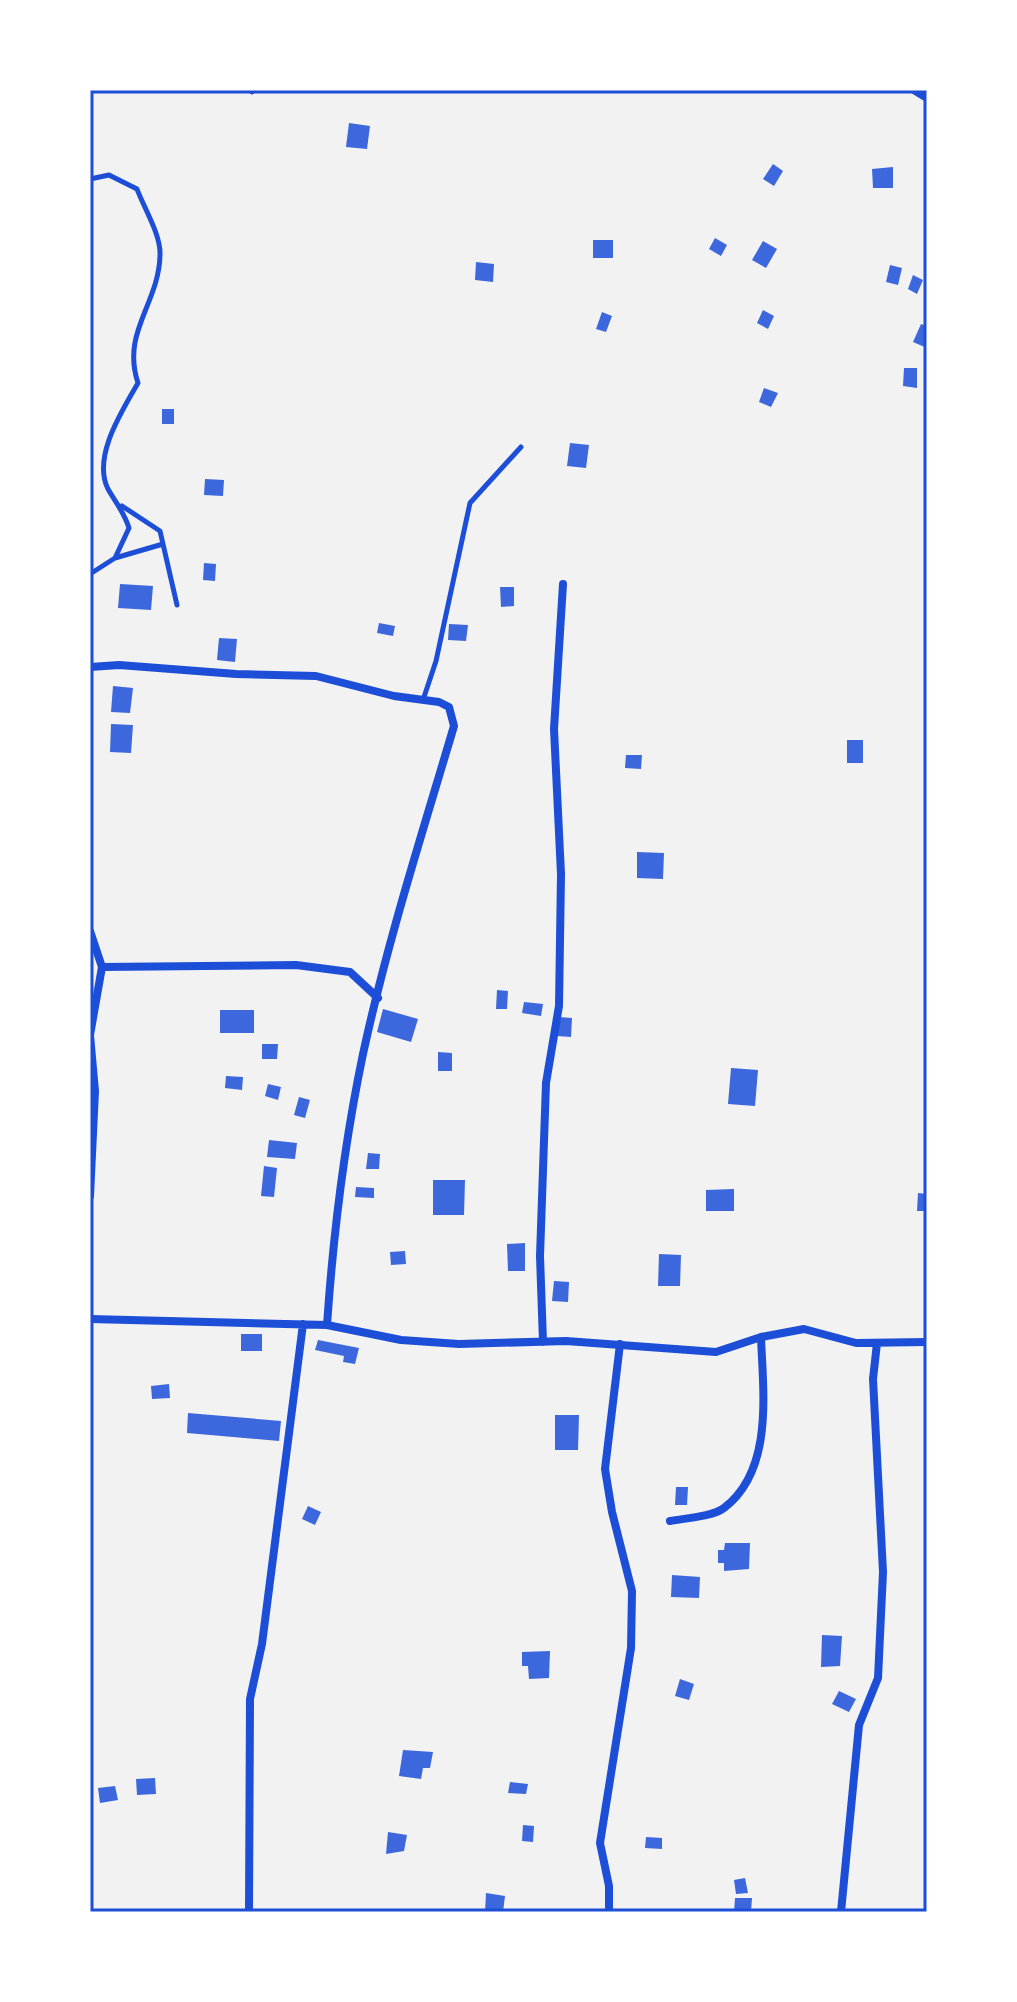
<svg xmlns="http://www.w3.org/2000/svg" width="1017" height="2002" font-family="Arial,sans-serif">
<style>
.building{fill:#3d67dc}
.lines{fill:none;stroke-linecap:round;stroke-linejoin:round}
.service{stroke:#1d4ed8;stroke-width:5}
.minor{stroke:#1d4ed8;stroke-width:8}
.neatline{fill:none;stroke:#1d4ed8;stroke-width:3}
</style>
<rect width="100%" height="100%" fill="#f2f2f2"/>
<path class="building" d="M349 123 370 126 367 149 346 147Z
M773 164 783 171 774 186 763 179Z
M893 167V188H873L872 169Z
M715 238 727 245 721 256 709 249Z
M593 240H613V258H593Z
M763 241 777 249 766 268 752 260Z
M476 262 494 264 493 282 475 280Z
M890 265 902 268 898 285 886 282Z
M913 275 923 280 917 294 908 289Z
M763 310 774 316 768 329 757 323Z
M602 312 612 316 606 332 596 329Z
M921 324 927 326V348L913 342Z
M904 368H917V388L903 386Z
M764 388 778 393 771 407 759 402Z
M162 409H174V424H162Z
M570 443 589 445 586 468 567 466Z
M205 479 224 480 223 496 204 495Z
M204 563 216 564 215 581 203 580Z
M120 584 153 586 151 610 118 608Z
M500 587H514V606L501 607Z
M379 623 395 626 393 636 377 633Z
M449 624 468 625 466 641 448 640Z
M219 638 237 639 235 662 217 660Z
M113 686 133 688 130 713 111 712Z
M111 724 133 725 131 753 110 752Z
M847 740H863V763H847Z
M626 755H642L641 769 625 768Z
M637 852 664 853 663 879 637 878Z
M497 990 508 991 507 1009H496Z
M524 1002 543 1004 541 1016 522 1013Z
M383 1009 418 1019 411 1042 377 1032Z
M220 1010H254V1033H220Z
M559 1017 572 1018 571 1037 557 1036Z
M262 1044H278L277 1059H262Z
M438 1052 452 1053V1071H438Z
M731 1068 758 1070 755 1106 728 1104Z
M226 1076 243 1077 242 1090 225 1088Z
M268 1084 281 1087 278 1100 265 1096Z
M299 1097 310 1100 305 1118 294 1115Z
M269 1140 297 1143 295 1159 267 1157Z
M368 1153 380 1154 379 1169H366Z
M264 1166 277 1168 274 1197 261 1196Z
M433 1180H465L464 1215H433Z
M356 1187 374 1188V1198L355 1197Z
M734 1189V1211H706V1190Z
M918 1193 927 1194V1211H917Z
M525 1243V1271H508L507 1244Z
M405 1251 406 1264 391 1265 390 1252Z
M659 1254 681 1255 680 1286H658Z
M554 1281 569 1282 568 1302 552 1301Z
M241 1334H262V1351H241Z
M318 1340 359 1348 355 1364 343 1362 344 1356 315 1350Z
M169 1384 170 1398 152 1399 151 1386Z
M188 1413 281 1421 279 1441 187 1433Z
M555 1415H579L578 1450H555Z
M676 1487H688L687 1505H675Z
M308 1506 321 1512 315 1525 302 1519Z
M725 1543H750L749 1569 724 1571V1563H718V1550H724Z
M672 1575 700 1577 699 1598 671 1597Z
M822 1635 842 1636 840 1666 821 1667Z
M550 1651 549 1678 529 1679 528 1666H522V1652Z
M680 1679 694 1684 689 1700 675 1696Z
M839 1691 856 1699 849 1712 832 1704Z
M403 1750 433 1752 430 1768H423L421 1779 399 1776Z
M155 1778 156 1794 137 1795 136 1779Z
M510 1782 528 1784 526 1794 508 1793Z
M115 1786 118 1800 100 1803 98 1788Z
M523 1825 534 1826 533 1842 522 1841Z
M388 1832 407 1835 404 1851 386 1854Z
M646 1837 662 1838V1849L645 1848Z
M745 1878 748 1893 736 1894 734 1880Z
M486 1893 505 1896 503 1912H485Z
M735 1898H752L751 1912H734Z"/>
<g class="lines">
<path class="service" d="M252 92 253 90
M90 179 109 175 137 189C144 208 161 235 160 255 159 304 121 332 138 383 122 411 92 457 108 489 116 503 124 512 129 528L115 558 90 574
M122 506 160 531 177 605
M115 558 163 544
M423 700 436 661 470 503 521 447"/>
<path class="minor" d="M914 90 927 98
M90 667 119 665 236 674 316 676 394 696 439 702 449 707 454 726C422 834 387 943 363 1054 345 1140 333 1238 327 1325
M90 931 102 967 90 1035 95 1091 90 1196
M102 967 296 965 350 972 378 998
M90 1319 327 1325 401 1340 459 1344 566 1341 716 1352 761 1337 804 1329 856 1343 927 1342
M543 1342 540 1256 546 1083 559 1006 561 874 554 729 563 584
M670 1521C685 1518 712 1517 724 1508 774 1470 763 1392 761 1337
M249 1912 250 1699 262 1644 303 1324
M609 1912V1886L600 1843 631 1648 632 1591 612 1512 605 1469 620 1344
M841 1912 859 1725 878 1678 883 1572 873 1379 877 1343"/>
</g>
<rect width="1017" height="2002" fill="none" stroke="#ffffff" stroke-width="184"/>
<rect x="92" y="92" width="833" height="1818" class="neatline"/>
</svg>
